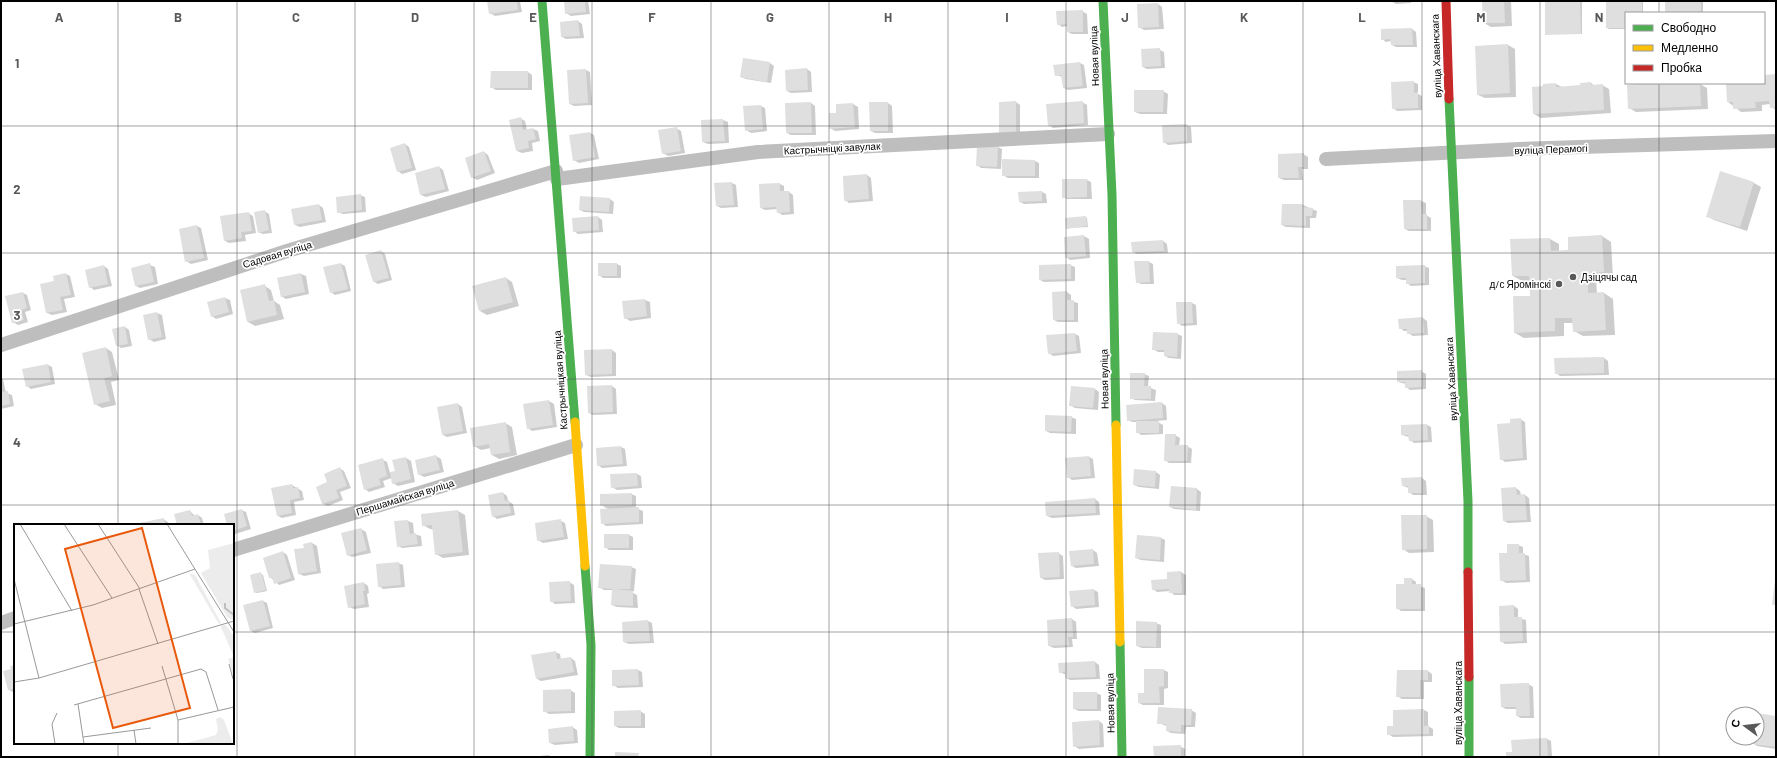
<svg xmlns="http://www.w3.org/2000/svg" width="1777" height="758" font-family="Barlow,sans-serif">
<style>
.shadow{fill:#0003}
.building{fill:#dfdfdf}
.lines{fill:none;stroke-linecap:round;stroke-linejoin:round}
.street{stroke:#bebebe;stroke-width:14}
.fast{stroke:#4caf50;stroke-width:9}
.slow{stroke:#ffc107;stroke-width:9}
.jam{stroke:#c62828;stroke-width:9}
.grid{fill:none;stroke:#595959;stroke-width:1;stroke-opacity:0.55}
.poi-dot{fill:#595959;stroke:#fff;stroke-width:1.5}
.labels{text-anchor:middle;stroke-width:3.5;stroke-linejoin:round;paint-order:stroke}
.street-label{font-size:10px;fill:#000;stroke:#fff}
.poi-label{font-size:10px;fill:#000;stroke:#fff;text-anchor:start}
.inset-river{fill:none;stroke:#bfbfbf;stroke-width:2}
.inset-road{fill:none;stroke:#999;stroke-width:1}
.view{fill:#e8590c;fill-opacity:0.15;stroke:#e8590c;stroke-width:2}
.inset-edge{fill:none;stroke:#000;stroke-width:2}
.grid-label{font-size:13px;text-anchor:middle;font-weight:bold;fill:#595959;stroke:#fff;stroke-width:3.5;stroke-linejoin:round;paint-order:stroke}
</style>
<rect width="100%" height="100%" fill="#fff"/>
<path class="shadow" d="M488 1H518L520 2 522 12 495 16 490 13Z
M565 1H588L590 14 571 16 566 13Z
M1391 1H1411V3L1396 4Z
M1483 1H1511L1512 26 1491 27 1484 23Z
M1546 1H1582V34H1546Z
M1607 1H1643V13H1626V29H1609L1607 28Z
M1666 1H1703V13H1666Z
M1158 4 1162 7 1164 29 1144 30 1139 27Z
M1082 11 1087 14 1088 34H1072L1068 32V26L1062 27 1058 24Z
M578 21 582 24 584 38 566 39 562 37Z
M1412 29 1416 32 1417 47H1396L1392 45 1391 41 1386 42 1382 39V30Z
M1508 45 1515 49 1516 97 1485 98 1478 95 1476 47Z
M1160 50 1164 52 1165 68 1147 69 1143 67Z
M744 59 770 63 774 66 771 83 746 79 741 77Z
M1080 63 1084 65 1087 88 1068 90 1064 88 1063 77 1056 75Z
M807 69 811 72 812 92 791 93 787 91Z
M586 70 590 72 592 105 574 106 570 104Z
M528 72 532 75V90H496L491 87Z
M1776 75V110L1771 107 1770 104 1762 105V111L1741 112 1728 102 1727 83H1764V76Z
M1413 82 1418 84V94L1422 96V110L1397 111 1393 108Z
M1591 83 1595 86 1602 85 1609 89 1611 113 1541 118 1534 114 1556 84 1562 87 1581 86Z
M1637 83H1649L1653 85 1673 84V83L1700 84 1707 88 1708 109 1636 112 1629 108Z
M1163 91 1168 94 1167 114H1140L1135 112Z
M1016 102 1020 105V135L1000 133Z
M1082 102 1087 105 1088 125 1053 128 1049 125Z
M811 103 815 106 816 135H791L787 133Z
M888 103 892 106 893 133H875L871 131Z
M853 104 858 107 859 129 835 131 830 128 837 114V105Z
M761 106 765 108 767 131 751 133 746 130Z
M520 118 525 121 527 130 533 129 538 131 540 141 532 143 533 151 522 153 517 151Z
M723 120 728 122 729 143 708 144 703 142 702 121Z
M1186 125 1191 127 1192 143 1168 145 1164 142Z
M676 128 681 131 685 153 668 156 663 153Z
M590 133 594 135 599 159 579 163 574 160Z
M405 144 409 147 416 170 402 174 398 171Z
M998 147 1002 149 1001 169 981 168 977 165Z
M484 152 488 155 495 173 477 180 472 177Z
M1303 154 1308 157V169H1302L1303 180H1284L1279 178Z
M1003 160 1035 161 1039 163V178H1008L1003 175Z
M439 167 443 170 449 191 426 197 421 195Z
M1721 173 1754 183 1761 187 1747 231 1714 220 1707 216Z
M867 175 871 178 873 201 849 203 845 200Z
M1087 180 1091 182 1092 199H1067L1063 197Z
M732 183 736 185 738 207 721 208 717 206 715 184Z
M780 184 784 186V192H789L793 195 794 214 782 215 778 212V209L765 210 761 208Z
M1042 192 1046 194 1047 203 1024 204 1020 202Z
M360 195 365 197 366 212 343 214 338 212Z
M581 197 610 199 614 202 613 214 584 212 580 210Z
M1404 201H1421L1426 203V215L1431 218V231H1409L1405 229Z
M319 205 323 208 326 222 300 227 295 225Z
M1283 205H1303L1312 209 1317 211 1316 218H1310V228L1286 227 1282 225Z
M264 211 269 214 272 233 263 234 258 232Z
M248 213 253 216 256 233 245 235 246 241 229 243 225 241Z
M598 217 602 220 603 232 578 234 574 231Z
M1085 217 1087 218 1088 227 1067 228Z
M197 226 201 228 208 260 191 264 186 261Z
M1084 236 1089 239 1090 258 1070 260 1066 257 1065 238Z
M1602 236 1611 242 1613 277 1596 278 1597 294 1604 293 1613 299 1615 335 1583 336 1574 331 1573 323H1564V336L1524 338 1515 333 1531 297 1530 281H1522L1513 276 1550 239 1559 244V252L1569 251Z
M1163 241 1167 244 1168 253 1137 254 1133 252Z
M381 251 385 254 392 280 378 284 373 281Z
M1149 262 1153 264 1154 284H1141L1137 282Z
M341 264 345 266 351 291 335 295 331 292Z
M617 264 621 266V278H603L599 275Z
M150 265 155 267 158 284 140 288 136 286Z
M1070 265 1075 267V281L1044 282 1040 280Z
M104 266 108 269 112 286 94 290 90 287Z
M1424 266 1429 268V285L1411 286 1407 283V280H1402L1397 278Z
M66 274 70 276 75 297 64 299 67 312 52 315 47 313 41 285 55 281Z
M301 274 306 276 309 294 286 299 281 296 278 278Z
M506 278 512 282 519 306 487 315 480 311Z
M265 286 271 290 274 301 280 305 284 319 255 326 248 322 241 291Z
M1067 292 1071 295V301L1078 303V322H1058L1054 320Z
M23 293 27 295 31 310 25 312 28 322 18 325 13 322Z
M225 298 230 300 233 314 216 319 212 316Z
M645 300 650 302 651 318 630 321 625 318 623 302Z
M1192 303 1196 305 1197 325 1182 326 1178 323Z
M157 313 162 315 166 339 154 342 149 339Z
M1423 318 1427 321 1428 335 1413 336 1408 333V331H1404L1400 328Z
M125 327 129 330 132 346 121 348 117 345Z
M1075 334 1079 336 1081 353 1053 356 1049 353Z
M1177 334 1182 336 1181 359 1169 358 1165 356V352H1158L1153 349Z
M106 348 112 352 119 380 111 382 116 405 102 408 95 404Z
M612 350 616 353V376L591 377 586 375Z
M1604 358 1608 361 1609 375 1560 376 1556 373Z
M48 365 52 367 55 384 31 389 27 386Z
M1421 371 1426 374V389L1410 390 1406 387V384L1398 382Z
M1144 374 1149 376 1148 387 1156 390 1155 401 1135 400 1131 398Z
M1 378 3 379 6 393 12 395 14 406 1 409Z
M612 386 616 389 617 414 593 415 589 413Z
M1072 387 1095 389 1099 392 1098 410 1075 408 1070 405Z
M549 401 554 404 557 427 532 431 528 428Z
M1162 403 1166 406 1167 420 1156 421 1163 425V434L1141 435 1137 432V422H1132L1128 420Z
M458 404 462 407 467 433 447 437 443 435 438 408Z
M1071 417 1076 419V434L1050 433 1046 431Z
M1520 419 1525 422 1527 460 1505 462 1501 459 1511 424Z
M505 423 512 427 517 455 499 459 492 455 491 448 481 450 474 446Z
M1427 425 1431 427 1432 442 1414 443 1410 440 1409 437 1402 435Z
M1175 435 1180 438 1179 446H1187L1192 449 1191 463H1169L1165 460Z
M621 447 625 449 627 466 602 468 598 465Z
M436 456 441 459 444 472 424 477 419 474Z
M1089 457 1093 459 1095 478 1072 480 1068 477Z
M406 458 411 461 415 482 398 486 393 483 392 478 383 481 385 487 369 492 365 489 383 460 387 462 390 473 396 472 393 461Z
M339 468 344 471 351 488 340 492 343 500 328 506 323 504 317 487 328 483Z
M1135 471 1156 472 1160 475 1159 489 1139 487 1134 485Z
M637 474 641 476 642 488 617 490 612 487Z
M1422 478 1426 481 1427 495H1413L1409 492V488L1403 486Z
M292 485 302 491 304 500 294 502 296 515 282 518 278 516Z
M1172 487 1197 489 1201 492 1200 511 1174 509 1170 507Z
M1516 488 1520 491 1521 495H1525L1529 498 1531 522 1508 523 1504 521Z
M503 493 507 496 508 501 513 504 515 515 497 519 493 516Z
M631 494 636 496V508L643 511V524L606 526 602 523 608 509 601 505Z
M1095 499 1099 502 1100 515 1052 518 1047 516Z
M241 510 246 512 251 529 235 534 233 533V525H228Z
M190 511 195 516 198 515 202 518 204 525H178Z
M458 511 465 515 469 555 443 558 436 554 433 529H430L423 525Z
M1426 516 1433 520 1434 552 1409 553 1403 549Z
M163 519 168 522V525H141Z
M408 521 413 523 414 534 421 536 422 546 402 548 398 546 395 522Z
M561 521 565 523 568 539 543 543 538 540Z
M361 529 366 532 371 553 352 557 348 555Z
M629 535 633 537V550H609L605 547Z
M1161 538 1165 540 1164 562 1141 560 1136 558Z
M312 543 317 546 321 573 304 576 299 574 305 549Z
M1518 545 1523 547V554L1529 556 1530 582 1506 583 1501 580 1508 554Z
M1093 550 1097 553 1099 566 1076 568 1072 566Z
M283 552 287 555 295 580 279 585 270 577Z
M1058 553 1063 556 1064 579 1045 580 1041 578Z
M398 563 403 565 405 587 383 589 379 586Z
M631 567 636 569 634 591 631 592 637 595 638 608 617 607 612 605 613 590H604L599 587Z
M1181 572 1186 575V595H1174L1170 591 1157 592 1153 589 1168 580V573Z
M261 574 263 575 267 591 257 593 255 592Z
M1412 579 1416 582V585L1425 588V611H1401L1397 608Z
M569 582 574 585 575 603 555 604 551 601Z
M364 583 368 586 369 593 367 594 369 607 354 609 349 607Z
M1094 590 1098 592 1099 607 1076 609 1072 606Z
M233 591 235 601 233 602Z
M263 601 267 603 273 628 255 633 251 631Z
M1514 606 1518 609V618L1526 620 1527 643 1505 644 1501 641Z
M1072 619 1076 622 1077 639H1072L1073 647 1054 648 1049 646Z
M648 621 652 623 654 643 629 644 624 642 623 623Z
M1156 623 1161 625V648H1142L1137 646Z
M555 652 560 654 561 660 571 658 575 661 578 675 541 681 537 679Z
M1095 662 1099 665 1100 679 1070 680 1066 678V675L1060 672Z
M15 666V692H13L9 690 12 670Z
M638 670 642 672 643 687 618 688 613 685Z
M1164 670 1168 672V688L1164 689V705H1143L1139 703Z
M1428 671 1432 674V682H1424V699H1402L1397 696Z
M1528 684 1533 687 1534 718H1521L1517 716V709H1506L1502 707Z
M570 690 575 693V713L549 714 544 711Z
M1096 693 1101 695V711H1079L1074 709Z
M1191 710 1196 713 1195 727H1186L1185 734 1171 733 1167 731V726L1158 723Z
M1424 710 1428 712V726L1433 729V736L1393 737 1388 734 1394 726Z
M640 711 645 714V728H619L615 726Z
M1757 715 1776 717V749L1757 746 1753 743V738H1757Z
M1099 721 1103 724 1104 747 1079 749 1074 746Z
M572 727 577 730 578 743 555 745 550 743Z
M1547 739 1551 741 1552 757H1507L1513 753Z
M1180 746 1185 749V757H1155Z
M548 755 552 757H540V756Z"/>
<path class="building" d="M487 1H517L518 10 489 14Z
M564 1H585L586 12 565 14Z
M1482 1H1504L1505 23H1483Z
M1545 1H1580L1581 34 1545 35Z
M1606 1H1642V13H1626V28H1606Z
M1665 1H1701V13H1665Z
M1158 3 1159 27 1138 28 1137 4Z
M1083 10V32H1067V24L1057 25 1056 11Z
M578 20 580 36 561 37 560 22Z
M1412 28 1413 45H1391L1390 39 1381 40V29Z
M1508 44 1510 93 1477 95 1475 46Z
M1160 48 1161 66 1142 67 1141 49Z
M743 58 770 62 767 82 740 77Z
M1080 62 1083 86 1063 88 1061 75 1055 76 1053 65Z
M807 68 808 90 786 91 785 70Z
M586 69 588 103 569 104 567 70Z
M491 71H528V88H490Z
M1776 74V108H1770L1769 101 1755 102 1756 108 1733 109V102H1727L1726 83H1764V75Z
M1414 81V93L1418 92V108L1392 109 1391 82Z
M1591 82V85L1603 84 1604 110 1533 114 1532 87 1543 86V84L1556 83V87L1580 85V83Z
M1636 83H1647V84L1700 83 1701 106 1628 109 1627 85 1636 84Z
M1134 90H1164L1163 112H1134Z
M1016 101V133H999V102Z
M1083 101 1084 123 1048 126 1046 104Z
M811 102 812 133H786L785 103Z
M869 102H888V131H870Z
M853 103 855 127 829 129V113H836V104Z
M761 105 763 129 745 131 743 106Z
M521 117 523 130 533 128 536 139 528 141 529 148 516 151 509 120Z
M723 119 725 141 702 142 701 120Z
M1187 124V141L1163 143 1162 125Z
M677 127 681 151 662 154 658 130Z
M590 132 595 157 573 161 569 135Z
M405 143 412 168 397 172 390 148Z
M977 145 998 146 997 167 976 166Z
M484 151 491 171 471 178 465 158Z
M1304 153V167H1298L1299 178H1278V154Z
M1002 159 1035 160V176H1002Z
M439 166 445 189 420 195 415 173Z
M1720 171 1754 182 1740 227 1706 217Z
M867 174 869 199 844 201 843 176Z
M1062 179H1087V197L1062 198Z
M732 182 734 205 716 206 714 183Z
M780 183V191H789L790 212 777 213 776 207 760 208 759 184Z
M1042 191V201L1019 202 1018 192Z
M361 194 362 210 337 213 336 197Z
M580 196 610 198 609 212 579 210Z
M1403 200H1421L1422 214H1427V229H1404Z
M319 204 322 220 294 225 291 209Z
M1282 204H1303V207L1313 208 1312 216H1306V226L1281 225Z
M265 210 269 230 258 233 254 212Z
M249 212 252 231 241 232 242 238 224 241 220 216Z
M598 216 599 230 573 232 572 218Z
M1086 216 1087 226 1066 229 1065 218Z
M197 225 204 258 185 262 179 229Z
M1084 235 1086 256 1065 258 1064 237Z
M1602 235 1604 272 1588 273V293L1604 292 1606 330 1573 332 1572 318H1555V331L1514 333 1513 296H1530L1529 276H1512L1510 239 1550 238 1551 251 1568 250V237Z
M1163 240 1164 251 1132 252 1131 242Z
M381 250 389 278 373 282 365 255Z
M1134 261H1149L1150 282 1136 283Z
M150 263 154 282 135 286 131 268Z
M341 263 348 289 330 293 323 267Z
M598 263H617V276H598Z
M1071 264V279L1039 280V265Z
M104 265 108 284 89 288 85 270Z
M1425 265V283L1406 284V278H1396V266Z
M66 273 71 295 60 297 63 310 46 313 40 284 54 281 53 276Z
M301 273 305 292 281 297 277 278Z
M506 277 513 302 479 311 472 286Z
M265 284 269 301 274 300 277 315 247 322 240 290Z
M1067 291V300H1074V320H1053L1052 292Z
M23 292 27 308 21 310 24 320 12 323 5 296Z
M225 297 229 312 211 317 207 302Z
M645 299 647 316 624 319 622 301Z
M1176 302H1192L1193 323 1177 324Z
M157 312 162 337 148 340 143 315Z
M1423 317 1424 333 1407 334V329H1399L1398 319Z
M125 326 128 344 116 346 112 329Z
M1153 332 1178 333 1177 357 1164 356V350H1152Z
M1075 333 1077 351 1048 354 1046 335Z
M106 347 112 376 104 378 110 401 94 405 82 353Z
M612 349V374L585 375 584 350Z
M1604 357V373L1555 374 1554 358Z
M48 364 51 382 26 387 22 369Z
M1422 370V387L1405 388V382H1397V371Z
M1130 373H1145L1144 386H1151V399H1130Z
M612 385 613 412 588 413 587 386Z
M1071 386 1095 388 1093 408 1069 406Z
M1 390 2 392 8 391 10 404 1 406Z
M549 400 553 425 527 429 523 404Z
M1162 402 1163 418 1127 421 1126 405Z
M458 403 463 431 442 435 437 407Z
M1045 415 1072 416 1071 432 1045 431Z
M1521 418 1523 458 1500 460 1497 424 1510 423V419Z
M1136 421H1159V433H1136Z
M506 422 510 452 491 455 489 444 473 447 470 428Z
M1427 424 1428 440 1409 441 1408 435H1401V425Z
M1165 434H1176L1175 445H1188L1187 461H1164Z
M621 446 623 464 597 466 596 448Z
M436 455 440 470 418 475 415 460Z
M1089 456 1091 476 1067 478 1065 458Z
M406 457 411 479 392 484 390 472 395 471 392 460Z
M383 458 387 476 379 479 381 485 364 490 358 465Z
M340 467 347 486 336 490 339 498 322 504 316 487 327 482 324 474Z
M1134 469 1156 471 1155 487 1133 485Z
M637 473 638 486 611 488 610 474Z
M1422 477V493H1408V486H1402L1401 478Z
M292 484 293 488 298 487 300 498 290 500 292 513 277 516 271 488Z
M1171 486 1197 488 1196 510 1169 507Z
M1516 487 1517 495 1525 494 1527 520 1503 521 1501 488Z
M503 492 505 501 509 500 511 513 492 517 488 495Z
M632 493V505L600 506V494Z
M1095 498 1096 513 1046 516 1045 502Z
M639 507V522L601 524 600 509Z
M242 509 247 526 233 531V525H227L224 514Z
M190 510 192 516 198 514 201 525H177L174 514Z
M458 510 463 552 435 555 432 525 422 526 421 514Z
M1401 515H1427V549L1402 550Z
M164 518 165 525H140L139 523Z
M561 519 564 537 537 541 535 523Z
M408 520 410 534 416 533 418 544 397 547 394 521Z
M361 528 367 550 347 556 341 533Z
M604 534H629V548H604Z
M1137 535 1161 537 1160 560 1135 558Z
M312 542 317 571 298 574 294 549 304 548 303 544Z
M1507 544H1519V553H1525L1526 580 1500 581 1499 553H1507Z
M1093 549 1094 564 1071 566 1069 551Z
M283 551 291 578 274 584 272 577 269 578 263 558Z
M1059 552 1060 577 1040 578 1038 553Z
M399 562 401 585 378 587 376 564Z
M600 564 632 566 630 589H615L633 591V606L611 605 612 589 598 588Z
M1181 571 1182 593H1169V589L1152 590 1151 580 1167 579V572Z
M261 572 266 590 254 593 250 575Z
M1404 578H1412V584H1421V609H1396V584H1404Z
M1775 580H1776V605H1772Z
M570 581 571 601 550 602 549 582Z
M364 582 365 591H363L365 604 348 608 344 586Z
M1094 589 1095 605 1071 607 1069 591Z
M263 600 270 626 250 631 243 605Z
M1514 605V617H1522L1523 641 1500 642 1499 606Z
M1072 618 1073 637H1068L1069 645 1048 646 1047 620Z
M648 620 650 641 623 642 622 622Z
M1136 621 1157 622 1156 647 1136 646Z
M556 651 557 659 571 657 574 672 536 679 531 655Z
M1095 661 1096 677 1065 678V672L1059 673 1058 663Z
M15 665V689L8 690 3 671 11 669 10 666Z
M638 669 639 685 612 686V670Z
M1144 669H1164V686L1159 687 1160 703H1138V693H1144Z
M1397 670H1428V680H1420V697H1396Z
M1529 683 1530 716H1516V707H1501L1500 684Z
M571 689V711L543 712V690Z
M1073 692H1097V709H1073Z
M1158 707 1192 709 1191 725H1181V732L1166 731V724H1157Z
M1424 709V726L1429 725V734L1387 735V726H1393V710Z
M641 710V726H614V711Z
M1757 713 1776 716V747L1752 744V738H1757Z
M1099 720 1100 745 1073 747 1072 722Z
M573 726 574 741 549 743 548 729Z
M1547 738 1548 757H1506V752H1512L1511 740Z
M1181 745V757H1154L1153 746Z
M615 752 639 753 638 757H615Z"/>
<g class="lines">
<path class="street" d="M1326 159 1519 149 1776 141
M557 179 758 152 1108 134
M1 345 287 251 556 171
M233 550 576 445
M1 623 15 618"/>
<path class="fast" d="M542 1 575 422
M1103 1 1112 195 1116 425
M1449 99 1468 501V572
M585 566 591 645 590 757
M1120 642 1122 757
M1469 677V757"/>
<path class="slow" d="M575 422 585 566
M1116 425 1120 642"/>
<path class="jam" d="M1446 1 1449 99
M1468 572 1469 677"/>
</g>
<path class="grid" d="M118 1V525M237 1V757M355 1V757M474 1V757M592 1V757M711 1V757M829 1V757M948 1V757M1066 1V757M1185 1V757M1303 1V757M1422 1V757M1540 1V757M1659 1V13M1659 83V757M1 126H1776M1 253H1776M1 379H1776M1 505H1776M1 632H15M233 632H1776M118 743V757"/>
<g class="poi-dot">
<circle cx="1573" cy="277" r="4"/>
<circle cx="1559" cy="284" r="4"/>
</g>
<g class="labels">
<g class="street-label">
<text transform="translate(1094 56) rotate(-92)" y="4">Новая вуліца</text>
<text transform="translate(1436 56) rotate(-92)" y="4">вуліца Хаванскага</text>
<text transform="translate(832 148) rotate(-3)" y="4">Кастрычніцкі завулак</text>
<text transform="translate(1551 149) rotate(-2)" y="4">вуліца Перамогі</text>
<text transform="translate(277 254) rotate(-17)" y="4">Садовая вуліца</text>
<text transform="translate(1104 379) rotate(-91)" y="4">Новая вуліца</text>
<text transform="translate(1451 379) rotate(-93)" y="4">вуліца Хаванскага</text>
<text transform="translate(560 380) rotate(-94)" y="4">Кастрычніцкая вуліца</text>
<text transform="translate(405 497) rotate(-17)" y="4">Першамайская вуліца</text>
<text transform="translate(1110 703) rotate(-91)" y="4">Новая вуліца</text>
<text transform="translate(1458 703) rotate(-90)" y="4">вуліца Хаванскага</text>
</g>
<g class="poi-label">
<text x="1581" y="281">Дзіцячы сад</text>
<text x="1551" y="288" text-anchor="end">д/с Яромінскі</text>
</g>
</g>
<g transform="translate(14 524)">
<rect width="220" height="220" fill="#fff"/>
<path d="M220 19V96H218L213 93 187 49 196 44 194 26ZM175 49 181 51 207 99 205 100ZM208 101H212L220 113V150L219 151 214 135 220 133 207 103ZM206 193 210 196 219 220H169L202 211 204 206 202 195Z" fill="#ececec"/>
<path class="inset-river" d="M211 79V84L220 91"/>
<path class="inset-road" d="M6 0 58 87M50 0 98 74M84 0 126 65M153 0 220 108M0 55 25 154M125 65 144 120M0 100 79 81 181 45M215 140 219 155M148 142 164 196V220M0 158 25 154 220 97M64 180 70 220M60 181 187 145 192 148 204 186M164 196 220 183M120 206 122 220M69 213 137 204M41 220 38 200 43 189"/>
<path class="view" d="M128 4 176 184 99 204 51 25Z"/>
<rect width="220" height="220" class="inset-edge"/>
</g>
<g class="grid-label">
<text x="59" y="22">A</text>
<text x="178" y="22">B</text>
<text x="296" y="22">C</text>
<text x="415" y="22">D</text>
<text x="533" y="22">E</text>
<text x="652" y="22">F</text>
<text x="770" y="22">G</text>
<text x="888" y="22">H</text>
<text x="1007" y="22">I</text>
<text x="1125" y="22">J</text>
<text x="1244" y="22">K</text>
<text x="1362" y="22">L</text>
<text x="1481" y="22">M</text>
<text x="1599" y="22">N</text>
<text x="17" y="68">1</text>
<text x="17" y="194">2</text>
<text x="17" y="320">3</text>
<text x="17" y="447">4</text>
</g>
<rect width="1777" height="758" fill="none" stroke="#000000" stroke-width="4"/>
<rect x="1625" y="12" width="140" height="72" fill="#ffffff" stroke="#999999"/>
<rect x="1633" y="25" width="20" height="6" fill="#4caf50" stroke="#999999"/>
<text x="1661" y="32" font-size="12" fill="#000000">Свободно</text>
<rect x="1633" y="45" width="20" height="6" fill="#ffc107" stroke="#999999"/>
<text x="1661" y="52" font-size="12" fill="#000000">Медленно</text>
<rect x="1633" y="65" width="20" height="6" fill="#c62828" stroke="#999999"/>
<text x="1661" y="72" font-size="12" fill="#000000">Пробка</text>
<g transform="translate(1745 726) rotate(285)"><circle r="19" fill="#ffffff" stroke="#999999"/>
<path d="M0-3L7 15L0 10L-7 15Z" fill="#595959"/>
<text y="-6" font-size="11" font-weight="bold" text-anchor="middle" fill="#000000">С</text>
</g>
</svg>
